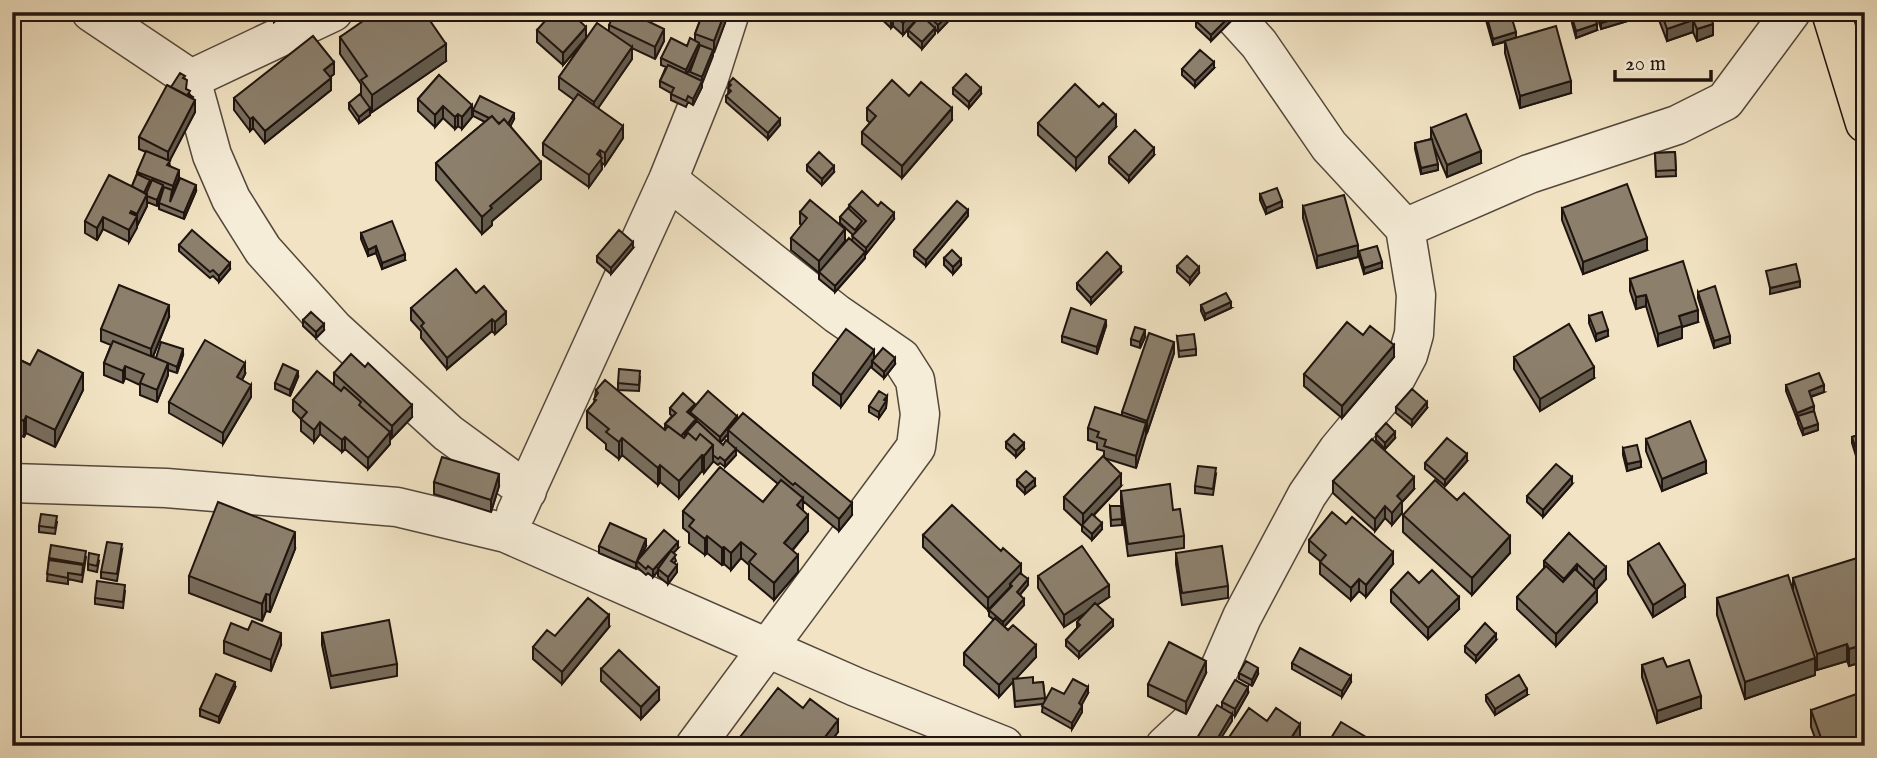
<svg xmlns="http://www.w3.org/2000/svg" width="1877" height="758" font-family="'IM FELL English',serif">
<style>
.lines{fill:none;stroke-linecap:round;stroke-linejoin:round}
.street-casing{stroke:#54483c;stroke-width:41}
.primary-casing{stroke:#1f140f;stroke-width:41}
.street{stroke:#f6edd8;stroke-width:38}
.primary{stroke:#f1e3c3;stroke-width:38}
.wall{fill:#786e5e;stroke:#1f140f;stroke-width:2;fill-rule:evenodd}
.shaded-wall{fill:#625a4c;stroke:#1f140f;stroke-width:2}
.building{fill:#8c806d;stroke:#1f140f;stroke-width:2}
</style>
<rect width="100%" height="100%" fill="#f1e3c3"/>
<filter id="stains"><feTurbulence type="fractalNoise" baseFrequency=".00286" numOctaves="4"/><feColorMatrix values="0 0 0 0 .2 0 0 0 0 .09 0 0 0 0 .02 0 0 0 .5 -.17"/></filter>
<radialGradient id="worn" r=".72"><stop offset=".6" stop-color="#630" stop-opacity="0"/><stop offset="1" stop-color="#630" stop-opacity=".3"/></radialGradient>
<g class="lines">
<g class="street-casing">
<path id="street" d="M91 12 191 79 212 155 231 199 263 250 334 329 448 433 527 491
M191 79 333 12
M668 180 837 314 901 358 915 380 920 414 916 447 695 746
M1405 228 1529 174 1677 125 1725 101 1791 12
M12 483 166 488 397 507 506 533 856 687 1004 746
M516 513 668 180 709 78 730 12
M1165 746 1194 719 1212 686 1242 617 1307 495 1338 450 1392 385 1408 355 1414 334 1416 295 1405 228 1329 146 1259 44 1230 12"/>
</g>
<g class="primary-casing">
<path id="primary" d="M1831 12 1865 123"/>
</g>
<use href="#street" class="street"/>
<use href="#primary" class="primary"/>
</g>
<path class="wall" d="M267 12H282V15L274 22Z
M644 12V19L664 41 655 59 632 48V59L598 108 623 138 605 165 602 163V169L589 187 543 155V143L574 100 559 89V77L585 40 563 65 537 42V30L586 38 609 31V25Z
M700 12H729L702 83V87L693 105 688 102 686 107 671 100V93L660 87V81L666 67 661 65V58L687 46 695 41V34L700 20Z
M874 12H923L903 35 893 26 891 28Z
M926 12H957L938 32 935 29V34L922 49 908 36V30L925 19Z
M1486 12H1510L1516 38 1571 93 1520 108 1505 53V42L1493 45 1486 20Z
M1596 12H1631V20L1601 29Z
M1659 12H1710L1713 35 1697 41 1693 32 1667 41 1659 20Z
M386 16 446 61 372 112 370 110V115L359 123 349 109V103L361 96V84L340 54V37Z
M1572 17 1597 30 1576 38 1572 23Z
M1232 20 1211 41 1196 27V21Z
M1214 68 1195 87 1182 75V69Z
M334 74 330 77 331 90 265 143 253 128 250 131 234 110V98Z
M439 75 472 117 462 129 458 126 455 129 443 118 435 127 418 111V99Z
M185 79 186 89 193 99 195 112 169 161 170 166 179 177 172 192V195L196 191 184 219 159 209V203L161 198 157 206 147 202V206L129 242 103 229 97 240 85 233V221L132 186 146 152 139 149V137L171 87Z
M729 83 780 125 768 139 726 102V96L728 94Z
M953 88 981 94 969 108 953 94Z
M909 96 952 120 902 178 862 144V132L870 123 867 120V108Z
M473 110 514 119 510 126 541 179 492 221V225L482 234 436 180V163L485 122 473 116Z
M1038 123 1116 127 1076 170 1038 135Z
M1431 128 1481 163 1447 177 1433 144 1438 170 1421 174 1415 149V143L1431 139Z
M1675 152 1676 176 1656 177 1655 153Z
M1154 155 1129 182 1109 163V157Z
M807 165 834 172 822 185 807 171Z
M1260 194 1282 207 1266 214 1260 200Z
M849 205 894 219 866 254 865 253V258L835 292 819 279V273L791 250V238L802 225 800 224V212L845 241 830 260 852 241 853 235 840 223V217L849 209Z
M1303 206 1358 257 1317 268 1303 218Z
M1562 208 1647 250 1583 274 1562 220Z
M968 216 926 266 914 256V250Z
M361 233 405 260 382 269 376 253 368 256 361 239Z
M179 245 230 269 219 282 213 276 210 278 179 251Z
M633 248 611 274 597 262V256Z
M1359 251 1382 268 1364 274 1359 257Z
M944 258 961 265 953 274 944 265Z
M1177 266 1199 273 1190 284 1177 272Z
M1121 273 1091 304 1077 289V283Z
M1630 279 1698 322 1682 327V338L1658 346 1646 306 1636 309 1630 291Z
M1698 292 1730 343 1714 348 1698 298Z
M476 293 506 324 495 334 492 331 447 369 421 338V331L411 320V308Z
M1201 305 1231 308 1205 320 1201 311Z
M1589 316 1608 336 1596 341 1589 323Z
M169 317 153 357 156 358 183 355 177 373 168 370V375L157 402 140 395V385L125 378 123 383 104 375V363L111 345 101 341V329Z
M303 320 324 330 316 338 303 326Z
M1106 326 1097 354 1062 342V336Z
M1363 335 1394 357 1342 418 1304 386V374Z
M1177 336 1196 349V355L1179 357Z
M1145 337 1140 348 1131 345V339Z
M1174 353 1147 433 1146 432 1136 468 1104 458V451L1097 449V443L1088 440V428L1122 415V412Z
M12 356 83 390 55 447 26 433 24 437 12 432Z
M1514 357 1594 378 1540 411 1514 369Z
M874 359 895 364 884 378 872 368V365L841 407 813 385V373Z
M334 373 412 417 392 438 390 437V444L368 469 345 449 342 452 320 434 314 442 301 431V419L293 411V400L334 385Z
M245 374 242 380 251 397 223 444 169 413V402Z
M298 377 290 396 275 389V383Z
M640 377 639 391 618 390V383Z
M1786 385 1824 392 1811 397 1818 430 1803 435 1798 423V418L1797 419 1786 391Z
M596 390 665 430V424L672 416 670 414V408L695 407 737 420 852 515 839 531 803 501V510L808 531 793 550 798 572 774 600 749 579V565L741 558 731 570 724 564 722 565 707 553 705 555 689 543V533L683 528V511L763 502 778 484 731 445 736 455 725 467 720 463 718 465 713 461 704 473 702 471 679 498 660 482 658 485 622 455 619 459 606 449V444L587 428V411L594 403ZM728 434V442L723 445 720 443Z
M887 396 886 408 879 418 869 412V406Z
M1396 407 1427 408 1412 426 1396 413Z
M1865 433 1857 459 1852 443V437Z
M1376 434 1395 438 1385 449 1376 440Z
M1646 439 1706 473 1662 491 1646 451Z
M1006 442 1024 449 1016 457 1006 448Z
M1623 448 1641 467 1627 471 1623 455Z
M1467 461 1445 486 1425 469V463Z
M1216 474 1213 495 1195 493V486Z
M1017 480 1035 486 1025 494 1017 486Z
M1333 481 1414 489 1402 502V513L1392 525 1385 518 1375 531 1333 493Z
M434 482 499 486 491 512 434 494Z
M1572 484 1543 517 1527 502V496Z
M1121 486 1094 515 1102 529 1092 540 1082 531V526L1064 509V497Z
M1121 491 1173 510 1184 536V548L1128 556 1121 503Z
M1457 500 1510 553 1472 595 1403 532V515Z
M1110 506 1122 519V525L1111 526Z
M57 522 55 534 39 532V526Z
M1569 533 1606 579 1597 589V602L1556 646 1517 609V597L1544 569V561Z
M923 535 1021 573 1028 585 1020 595 1024 605 1004 627 1036 657 1016 678 1033 683 1043 682 1045 701 1064 694 1088 693 1081 705 1082 712 1072 729 1042 712 1043 704 1015 707 1013 681 999 697 964 665V653L994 620 989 616V610L1010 587 988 610 923 547Z
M1309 540 1393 564 1366 597 1359 591 1351 600 1320 574V561L1309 552Z
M599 546H646L641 557 678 548 673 553 676 561 674 563 677 572 668 584 658 576V571L653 577 648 573 646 575 637 567V566L636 569 599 553Z
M295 549 270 612 266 611 262 621 189 593V576Z
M122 550 117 581 101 578V572Z
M1176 553 1228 586V598L1182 605 1176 564Z
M86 557 82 582 68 579V584L47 581 49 558Z
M99 561 97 572 88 570V564Z
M1628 562 1685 597 1653 617 1628 574Z
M1038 576 1109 597 1097 605 1113 626 1079 658 1066 646V640L1077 628V622L1086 613 1064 627 1038 588Z
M1793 578 1865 581V661L1849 666 1847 661 1817 670 1815 665V675L1745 699 1717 615V598L1793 593Z
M1419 583 1459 609 1428 639 1391 602V590Z
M125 591 123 608 95 604V598Z
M609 627 562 684 533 659V647L555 636Z
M322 633 397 664V676L331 688 322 645Z
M1496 640 1476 662 1465 652V646Z
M224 641 281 645 271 671 224 653Z
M1292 663 1351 682 1342 697 1292 669Z
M1642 665 1667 667 1701 708 1657 723 1642 677Z
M601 669 659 700 641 719 601 681Z
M1206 673 1186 714 1148 696V684Z
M1239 673 1258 674 1252 686 1239 679Z
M235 688 219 723 200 716V709Z
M1248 693 1235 716 1222 708V702Z
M1486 695H1527L1495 715 1486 701Z
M803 708 838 732 827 746H740V737Z
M1811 710 1865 746H1818L1811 727Z"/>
<path class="shaded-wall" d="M278 12H282V15L274 22V16Z
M642 12H644V18L639 29V17Z
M725 12H729L714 53V41Z
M912 12H923L903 35V23Z
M951 12H957L938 32V25Z
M893 14V26L891 28V16Z
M1232 14V20L1211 41V35Z
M1631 14V20L1601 29V23Z
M1693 20V32L1667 41V29Z
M1597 24V30L1576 38V31Z
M1713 24V35L1697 41V29Z
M586 27V38L563 65V53Z
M935 28V34L922 49V42Z
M664 29V41L655 59V47Z
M1516 32V38L1493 45V39Z
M699 43V49L686 76V70Z
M446 44V61L372 112V95Z
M632 47V59L594 114V102Z
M713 50V56L702 84V77Z
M334 62V74L324 82V70Z
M1214 62V68L1195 87V81Z
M331 78V90L265 143V131Z
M702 81V87L693 105V99Z
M1571 81V93L1520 108V96Z
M981 88V94L969 108V102Z
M195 100V112L168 164V152Z
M472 105V117L462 129V117Z
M443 106V118L435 127V115Z
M370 108V115L359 123V117Z
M952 108V120L902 178V166Z
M514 113V119L507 133V127Z
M458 114V126L455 129V117Z
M1116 115V127L1076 170V158Z
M253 117V128L250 131V119Z
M780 119V125L768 139V133Z
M623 126V138L605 165V153Z
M1154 148V155L1129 182V176Z
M600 150 602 169 589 187V175L597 154Z
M1481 151V163L1447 177V165Z
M541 162V179L492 221V225L482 234V217L490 206Z
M1438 164V170L1421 174V168Z
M834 166V172L822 185V179Z
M179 170V177L173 192V186Z
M163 185V191L157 206V200Z
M196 185V191L184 219V213Z
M147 194V206L137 226V214Z
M1282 201V207L1266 214V208Z
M968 210V216L926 266V260Z
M894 213V219L866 254V248Z
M137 216V228L129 242V230Z
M103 217V229L97 240V228Z
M845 229V241L819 273V261Z
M1647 238V250L1583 274V262Z
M633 242V248L611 274V268Z
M1358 245V257L1317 268V256Z
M376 246V253L368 256V250Z
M865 252V258L835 292V286Z
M405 254V260L382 269V263Z
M961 259V265L953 274V267Z
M1382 262V268L1364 274V268Z
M230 263V269L219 282V276Z
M1121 267V273L1091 304V298Z
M1199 267V273L1190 284V278Z
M1800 281V287L1770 294V288Z
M1646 295V306L1636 309V297Z
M1231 302V308L1205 320V314Z
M169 305V317L151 361V349Z
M1698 310V322L1682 327V338L1658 346V334L1679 316Z
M506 312V324L495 334V322Z
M492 319V331L447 369V358Z
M1106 320V326L1097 354V347Z
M324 324V330L316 338V332Z
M1145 330V337L1140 348V342Z
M1608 330V336L1596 341V334Z
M1730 336V343L1714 348V341Z
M1174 342V353L1147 433V421Z
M1394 345V357L1342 418V406Z
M183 349V355L177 373V367Z
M874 350V362L872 361V365L841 407V395Z
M895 358V364L884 378V372Z
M168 363V375L157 402V390Z
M245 363V374L237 389V377Z
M125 366V378L123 383V371Z
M1594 367V378L1540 411V399Z
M298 371V377L290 396V390Z
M83 373V390L55 447V430Z
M251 385V397L223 444V433Z
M1824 385V392L1809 397V391Z
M887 396 886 408 879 418V412L884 400Z
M1427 402V408L1412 426V420Z
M412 405V417L392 438V426Z
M1814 406V412L1797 419V413Z
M26 416V433L24 437V421Z
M737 416V423L728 430V434L720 443V437Z
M696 419V425L685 434V437L680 443V437Z
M320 422V434L314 442V430Z
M1146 423V435L1136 468V456Z
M1818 424V430L1803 435V429Z
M390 432V444L368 469V458Z
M1395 432V438L1385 449V443Z
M345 437V449L342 452V440Z
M622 438V455L619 459V442Z
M1024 443V449L1016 457V451Z
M713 445V462L704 473V456Z
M736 449V455L725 467V461Z
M1865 451V457L1857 459V453Z
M1467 454V461L1445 486V480Z
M702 455V471L679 498V481Z
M1641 461V467L1627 471V464Z
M1706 461V473L1662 491V479Z
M660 465V482L658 485V468Z
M499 474V486L491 512V500Z
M1121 474V486L1083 526V514Z
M1414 477V489L1402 502V513L1392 525V513L1397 496Z
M1572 477V484L1543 517V510Z
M1035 479V486L1025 494V488Z
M803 498V515L797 505Z
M852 503V515L839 531V519Z
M1385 506V518L1375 531V519Z
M808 515V531L784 560V543Z
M1102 523V529L1092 540V534Z
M295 532V549L270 612V595Z
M707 536V553L705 555V539Z
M1510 536V553L1472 595V578Z
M646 539V546L638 562 637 561 636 569V563Z
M678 542V548L659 570 658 569V571L653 577V570Z
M741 542V558L731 570V553Z
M724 547V564L722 565V548Z
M1393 552V564L1366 597V585Z
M798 555V572L774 600V583Z
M1021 564V576L1010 584V587L988 610V598Z
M1577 564V576L1564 591V579Z
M677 565V572L668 584V577Z
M1606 567V579L1594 592V580Z
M1028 579V585L1017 598V592Z
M1359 579V591L1351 600V588Z
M1109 585V597L1064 627V615Z
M1685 585V597L1653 617V605Z
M1597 590V602L1556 646V634Z
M266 594V611L262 621V604Z
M1459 597V609L1428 639V628Z
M1024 599V605L1003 628V622Z
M609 615V627L562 684V672Z
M1113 620V626L1079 658V652Z
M281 633V645L271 671V660Z
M1496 634V640L1476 662V656Z
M1847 644V661L1817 670V654Z
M1865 644V661L1849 666V649Z
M1036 645V657L999 697V685Z
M1815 658V675L1745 699V682Z
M1206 661V673L1186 714V702Z
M1258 668V674L1252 686V680Z
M1351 676V682L1342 697V691Z
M235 682V688L219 723V717Z
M1088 687V693L1079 710V703Z
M1248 687V693L1235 716V709Z
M659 688V700L641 719V707Z
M1527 689V695L1495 715V709Z
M1701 696V708L1657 723V711Z
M1082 706V712L1072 729V723Z
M1232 714V721L1216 746H1213Z
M838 720V732L827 746H818Z
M1300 724V736L1294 746H1286Z"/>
<path class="building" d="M376 12H384L386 16 391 12H424L446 44 372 95 361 80 367 76 340 37Z
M553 12H570L586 27 563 53 537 30Z
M615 12H642L639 17 664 29 655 47 609 25Z
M702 12H725L714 41 695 34 703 13Z
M887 12H912L903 23 893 14 891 16Z
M926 12H951L938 25 925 13Z
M1204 12H1230L1232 14 1211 35 1196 21Z
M1490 12H1510L1516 32 1493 39 1486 14Z
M1586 12H1593L1597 24 1576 31 1572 17Z
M1597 12H1631V14L1601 23Z
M1661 12H1710L1713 24 1697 29 1693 20 1667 29Z
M921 15 935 28 922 42 908 30Z
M597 23 632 47 594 102 559 77Z
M1556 26 1571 81 1520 96 1505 41Z
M313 36 334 62 324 70 331 78 265 131 253 117 250 119 234 98Z
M671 38 687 46 690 38 699 43 686 70 661 58Z
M700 45 713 50 702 77 690 72Z
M1200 50 1214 62 1195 81 1182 69Z
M668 65 702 81 693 99 688 96 686 101 671 94 674 88 660 81Z
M180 73 185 76 183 78 187 80 186 89 190 91 188 94 193 97 192 98 171 87Z
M966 74 981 88 969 102 953 88Z
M439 75 472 105 462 117 458 114 455 117 443 106 435 115 418 99Z
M733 78 780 119 768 133 726 96 731 91 728 88 731 85 729 83Z
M892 80 909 96 921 82 952 108 902 166 862 132 876 116 867 108Z
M1075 84 1099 107 1103 103 1116 115 1076 158 1038 123Z
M167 85 195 100 168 152 139 137Z
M360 94 370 108 359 117 349 103Z
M578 94 623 126 605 153 600 150 597 154 602 158 589 175 543 143Z
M480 96 514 113 508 124 504 119 500 123 497 122 492 116 489 118 473 110Z
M1466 114 1481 151 1447 165 1431 128Z
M492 116 499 124 504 119 541 162 490 206 492 208 482 217 436 163Z
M1135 130 1154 148 1129 176 1109 157Z
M1432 139 1438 164 1421 168 1415 143Z
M146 151 170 161 167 165 179 170 173 186 137 172Z
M819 152 834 166 822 179 807 165Z
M1675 152 1676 170 1656 171 1655 153Z
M137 174 150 180 144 193 132 186Z
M109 175 147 194 137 214 131 211 130 213 137 216 129 230 103 217 97 228 85 221Z
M180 178 196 185 184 213 159 203 164 187 172 190 170 202Z
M152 180 163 185 157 200 147 196V194H146Z
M1627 184 1647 238 1583 262 1562 208Z
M1277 188 1282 201 1266 208 1260 194Z
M862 191 878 206 881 202 894 213 866 248 852 236 866 221 849 205Z
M1344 195 1358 245 1317 256 1303 206Z
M810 200 845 229 819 261 791 238 807 218 800 212Z
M957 201 968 210 926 260 914 250Z
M848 208 862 221 855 230 840 217Z
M392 221 405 254 382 263 376 246 368 250 361 233Z
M192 230 230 263 219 276 213 270 210 272 179 245Z
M619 230 633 242 611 268 597 256Z
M849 238 865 252 835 286 819 272Z
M1377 246 1382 262 1364 268 1359 251Z
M952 250 961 259 953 267 944 258Z
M1107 252 1121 267 1091 298 1077 283Z
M1187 256 1199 267 1190 278 1177 266Z
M1683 261 1698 310 1679 316 1682 326 1658 334 1646 295 1636 297 1630 279Z
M1796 264 1800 281 1770 288 1766 271Z
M456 269 476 293 484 286 506 312 495 322 492 319 447 358 421 326 424 323 411 308Z
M119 285 169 305 151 349 101 329Z
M1715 286 1730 336 1714 341 1698 292Z
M1226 293 1231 302 1205 314 1201 305Z
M1071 308 1106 320 1097 347 1062 336Z
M311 312 324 324 316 332 303 320Z
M1602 312 1608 330 1596 334 1589 316Z
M1347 322 1363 335 1370 326 1394 345 1342 406 1304 374Z
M1569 324 1594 367 1540 399 1514 357Z
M1135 327 1145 330 1140 342 1131 339Z
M846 329 874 350 841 395 813 373Z
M1149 333 1174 342 1147 421 1122 412Z
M1194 334 1196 349 1179 351 1177 336Z
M205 340 245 363 237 377 251 385 223 433 169 402Z
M113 341 168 363 157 390 140 383 144 374 125 366 123 371 104 363Z
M161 342 183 349 177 367 156 358Z
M883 348 895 358 884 372 872 361Z
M38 350 83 373 55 430 26 416 24 421 12 415V356L30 365Z
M351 354 365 367 368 363 412 405 392 426 334 373Z
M283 364 298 371 290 390 275 383Z
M619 369 640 371 639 385 618 383Z
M317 371 341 391 344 387 361 402 359 405 390 432 368 458 345 437 342 440 320 422 314 430 301 419 307 412 293 400Z
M1819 373 1824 385 1809 391 1814 406 1797 413 1786 385Z
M605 380 665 430 668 426 684 438 688 433 696 440 700 434 713 445 704 456 702 455 679 481 660 465 658 468 622 438 619 442 606 432 609 429 587 411 596 400 594 399 598 393 596 390Z
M1412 389 1427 402 1412 420 1396 407Z
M708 391 737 416 720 437 690 412Z
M879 391 887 396 884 400 886 401 879 412 869 406Z
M683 393 695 404 687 412 696 419 681 436 665 424 676 413 670 408Z
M1095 407 1146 423 1136 456 1104 446 1106 440 1097 437 1099 432 1088 428Z
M1814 411 1818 424 1803 429 1798 416Z
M743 413 852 503 839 519 795 483 793 485 728 430Z
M697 421 723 445 726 440 736 449 725 461 720 457 718 459 713 455V445L700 434 696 440 688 433 686 435 685 434Z
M1690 421 1706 461 1662 479 1646 439Z
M1386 423 1395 432 1385 443 1376 434Z
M1865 433V451L1857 453 1852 437Z
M1014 434 1024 443 1016 451 1006 442Z
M1447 438 1467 454 1445 480 1425 463Z
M1372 439 1414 477 1397 496 1402 501 1392 513 1385 506 1375 519 1333 481Z
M1637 445 1641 461 1627 464 1623 448Z
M1103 456 1121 474 1083 514 1064 497Z
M442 457 499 474 491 500 434 482Z
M1556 464 1572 477 1543 510 1527 496Z
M1198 466 1216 468 1213 489 1195 486Z
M720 467 763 502 781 480 803 498 797 505 808 515 784 543 798 555 774 583 749 562 756 554 741 542 731 553 724 547 722 548 707 536 705 539 689 526 694 520 683 511Z
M1026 471 1035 479 1025 488 1017 480Z
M1435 480 1457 500 1464 493 1510 536 1472 578 1403 515Z
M1170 484 1173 510 1180 509 1184 536 1128 544 1121 491Z
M218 502 295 532 270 595 266 594 262 604 189 576Z
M952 505 1001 551 1003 548 1021 564 988 598 923 535Z
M1110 506H1121L1122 519 1111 520Z
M1332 512 1346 524 1352 517 1393 552 1366 585 1359 579 1351 588 1320 562 1326 555 1309 540Z
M41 514 57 516 55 528 39 526Z
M1092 514 1102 523 1092 534 1082 525Z
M610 523 646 539 636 563 599 546Z
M664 530 678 542 653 570 648 566 646 569 637 561Z
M1569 533 1606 567 1594 580 1577 564 1564 579 1544 561Z
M107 542 122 544 117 574 101 572Z
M1659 543 1685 585 1653 605 1628 562Z
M51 545 86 551 84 564 49 558Z
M1082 546 1109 585 1064 615 1038 576Z
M1222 546 1228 586 1182 593 1176 553Z
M671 551 676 555 671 561 677 565 668 577 658 569Z
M89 553 99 555 97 566 88 564Z
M1857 558 1865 581V644L1849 649 1847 644 1817 654 1793 578Z
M49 560 83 565 82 575 68 573V578L47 574Z
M1546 566 1563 582 1575 569 1597 590 1556 634 1517 597Z
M1432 570 1459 597 1428 628 1391 590 1408 572 1419 583Z
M1020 573 1028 579 1017 592 1024 599 1003 622 989 610 1012 586 1010 584Z
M1788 575 1815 658 1745 682 1717 598Z
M97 581 125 585 123 602 95 598Z
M588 598 609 615 562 672 533 647 547 630 555 636Z
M1095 603 1113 620 1079 652 1066 640 1080 625 1077 622Z
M995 618 1008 630 1013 625 1036 645 999 685 964 653Z
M389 620 397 664 331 676 322 633Z
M252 621 281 633 271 660 224 641 231 623 248 630Z
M1485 623 1496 634 1476 656 1465 646Z
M1169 642 1206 661 1186 702 1148 684Z
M1300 648 1351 676 1342 691 1292 663Z
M619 650 659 688 641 707 601 669Z
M1663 658 1667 667 1689 660 1701 696 1657 711 1642 665Z
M1246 661 1258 668 1252 680 1239 673Z
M216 674 235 682 219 717 200 709Z
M1519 675 1527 689 1495 709 1486 695Z
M1033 677V683L1043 682 1045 698 1015 701 1013 679Z
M1073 679 1088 687 1079 703 1082 706 1072 723 1042 706 1052 688 1064 694Z
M1235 680 1248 687 1235 709 1222 702Z
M778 688 803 708 810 699 838 720 818 746H751L740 737Z
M1865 691V746H1824L1811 710Z
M1217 705 1232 714 1213 746H1199L1194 743Z
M1249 708 1267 721 1276 708 1300 724 1286 746H1223Z
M1341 722 1381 746H1326Z"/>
<rect width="1877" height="758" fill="none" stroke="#f1e3c3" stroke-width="42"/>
<rect x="14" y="14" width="1849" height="730" fill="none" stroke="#1f140f" stroke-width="3.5"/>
<rect x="21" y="21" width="1835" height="716" fill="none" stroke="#1f140f" stroke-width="2"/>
<path d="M1615 70v10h96v-10" fill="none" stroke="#1f140f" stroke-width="3.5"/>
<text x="1625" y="70" font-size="21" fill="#1f140f" stroke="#f6edd8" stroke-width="5" paint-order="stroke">20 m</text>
<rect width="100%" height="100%" filter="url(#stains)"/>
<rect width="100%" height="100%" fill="url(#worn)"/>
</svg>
